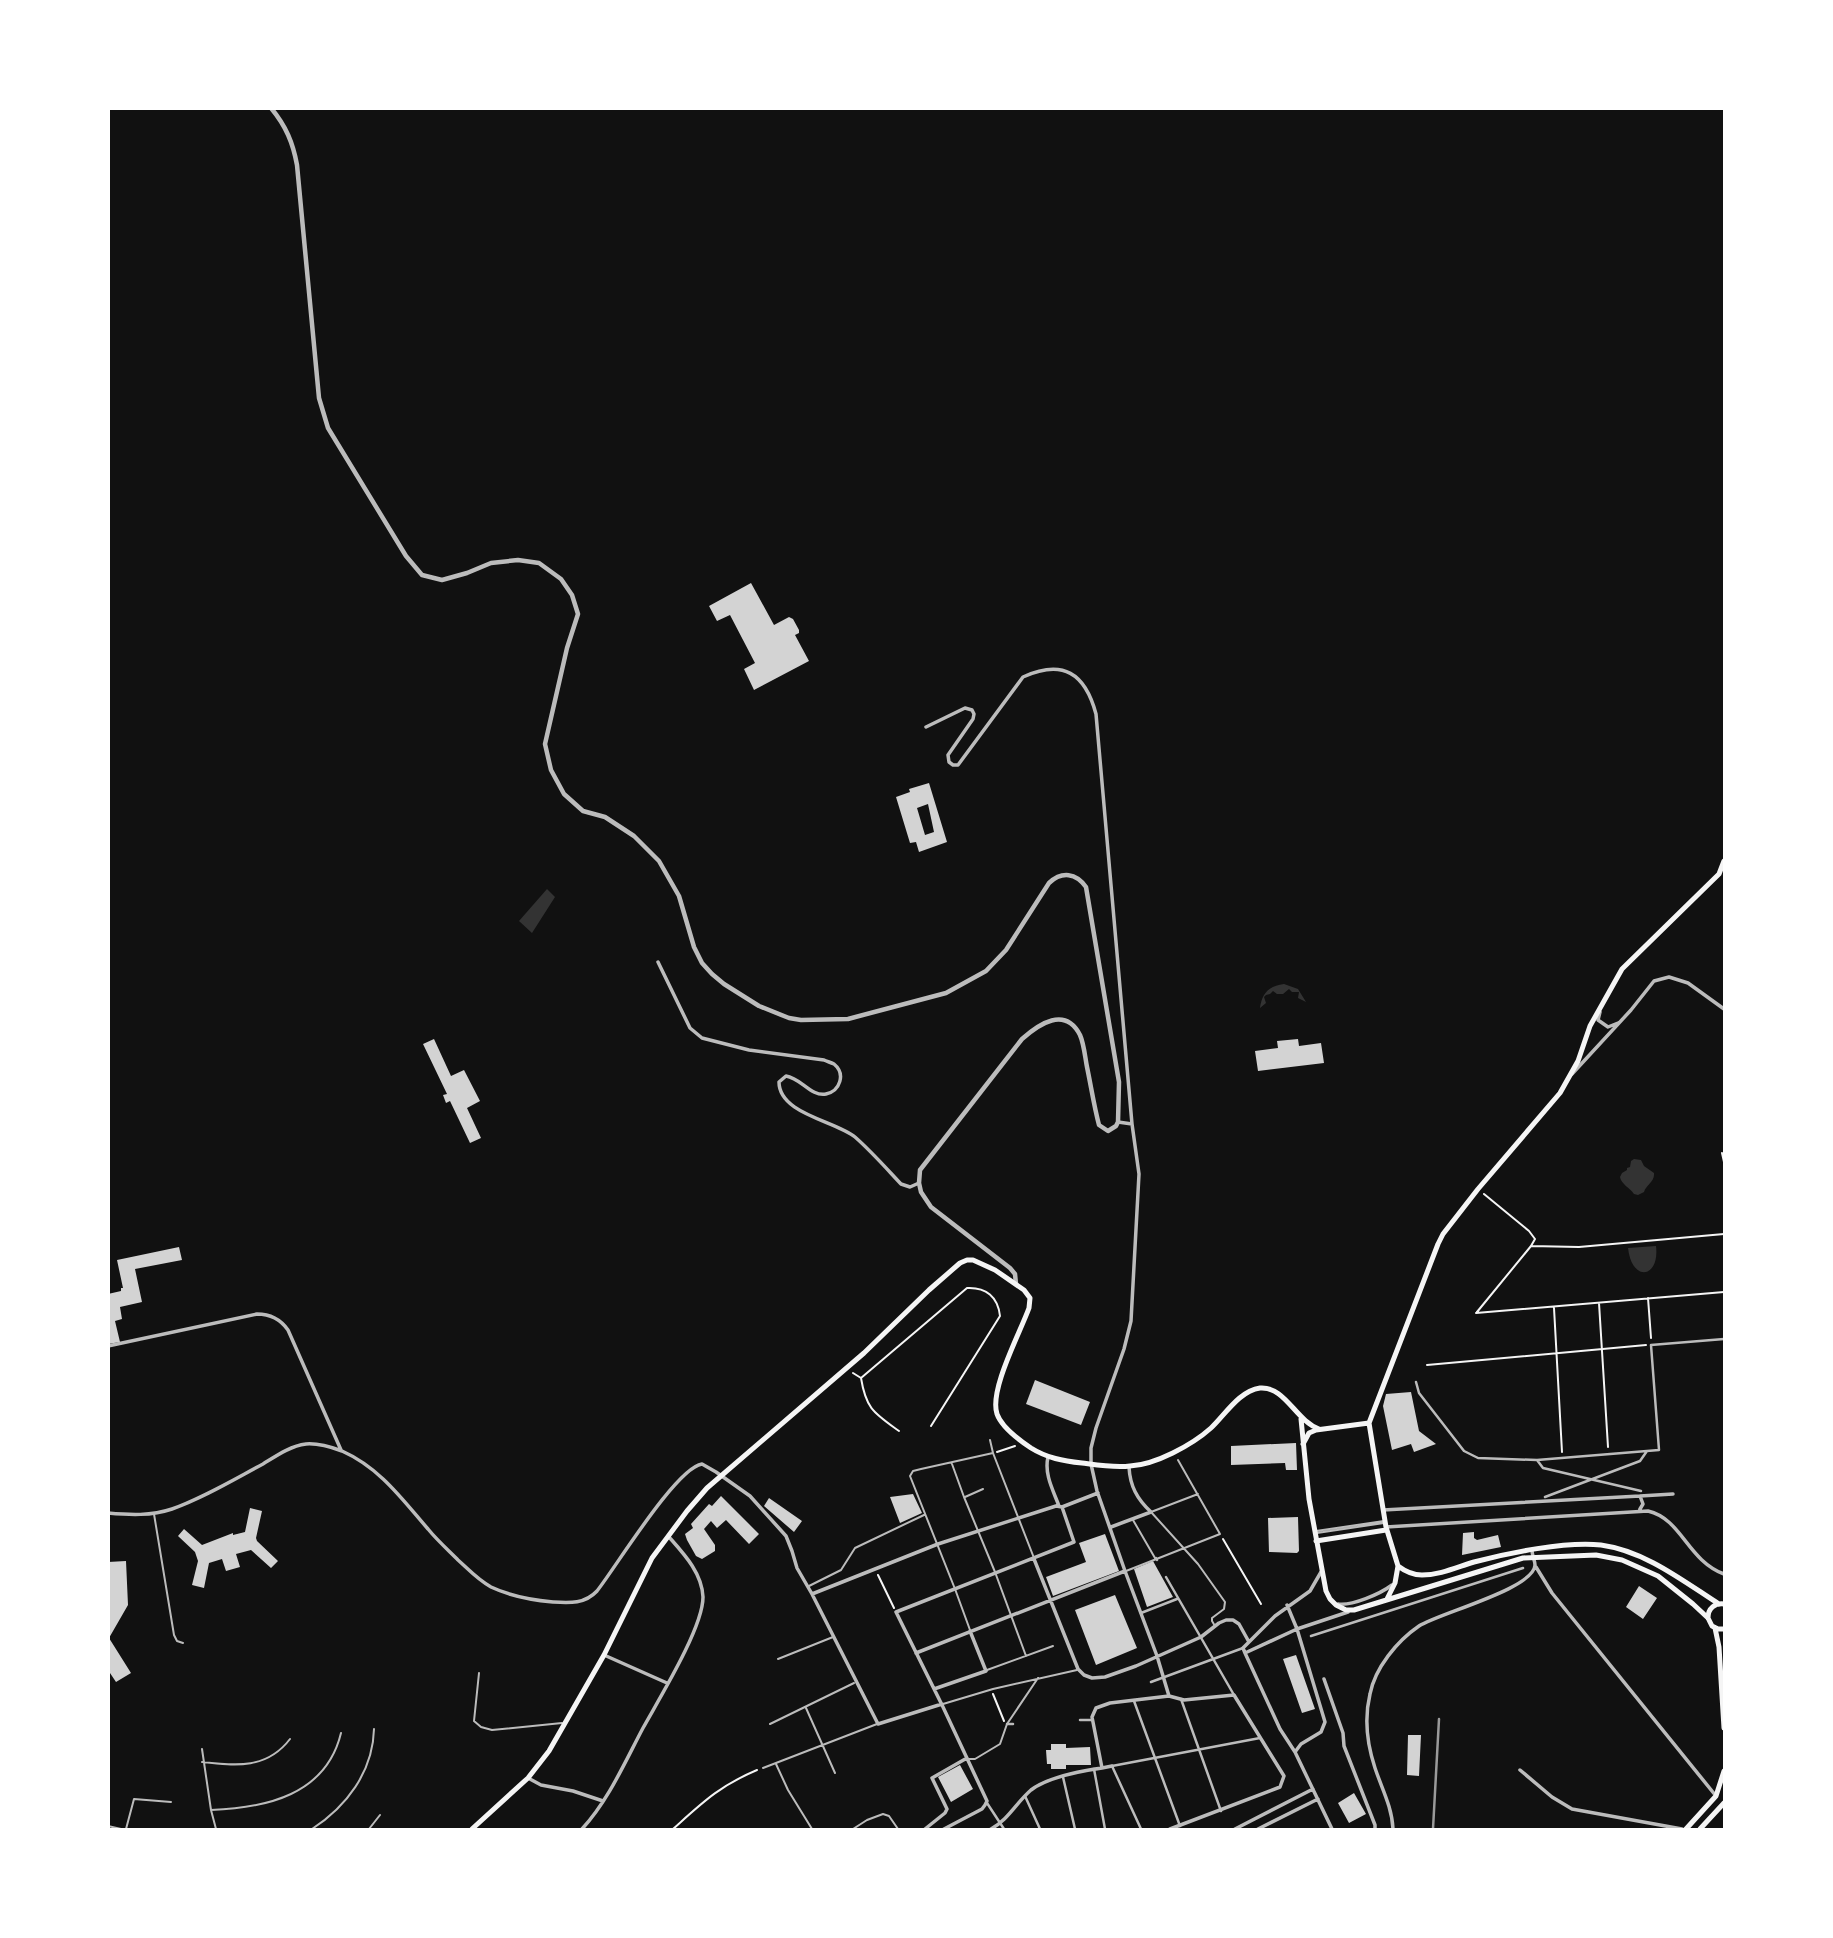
<svg xmlns="http://www.w3.org/2000/svg" width="1833" height="1938" font-family="'PT Sans',sans-serif">
<style>
.water{fill:#333}
.building{fill:#d3d3d3;fill-rule:evenodd}
.lines{fill:none;stroke-linecap:round;stroke-linejoin:round}
.path{stroke:#f5f5f5;stroke-width:2}
.service{stroke:#bcbcbc;stroke-width:2}
.pedestrian{stroke:#bcbcbc;stroke-width:2.5}
.minor{stroke:#bcbcbc;stroke-width:3.5}
.tertiary{stroke:#bcbcbc;stroke-width:4.5}
.secondary{stroke:#f5f5f5;stroke-width:5}
.rail{stroke:#9a9a9a;stroke-width:2.5}
</style>
<rect width="100%" height="100%" fill="#111"/>
<path class="water" d="M547 889 555 897 532 933 519 921Z
M1284 984 1298 989 1306 1002 1298 998 1299 992H1292L1289 989 1283 994H1277L1273 991 1270 994 1266 995 1264 997 1266 1003 1260 1008C1262 993 1269 986 1284 984Z
M1634 1159 1641 1160 1644 1166 1654 1173C1655 1182 1646 1185 1644 1192L1638 1195 1634 1194C1630 1188 1621 1184 1620 1177L1622 1173 1627 1170V1168L1630 1167 1631 1161Z
M1656 1246C1660 1278 1632 1283 1628 1248Z"/>
<path class="building" d="M751 583 774 625 789 617 793 619 799 630V633L795 635 809 661 754 690 744 669 755 663 730 615 717 621 709 606Z
M929 783 947 842 919 852 916 842 910 843 896 797 910 792 909 789ZM928 804 934 832 925 835 917 808Z
M434 1039 451 1076 464 1070 480 1101 467 1108 481 1138 470 1143 450 1101 446 1103 443 1095 447 1094 423 1044Z
M1298 1039 1299 1046 1321 1043 1324 1063 1258 1071 1255 1051 1278 1048 1277 1041Z
M179 1247 182 1260 135 1269 142 1302 120 1307 122 1319 115 1321 120 1342 108 1344V1294L121 1291V1288H123L117 1260Z
M1035 1380 1090 1402 1081 1425 1026 1404Z
M1411 1392 1419 1431 1436 1444 1414 1452 1411 1444 1392 1450 1383 1406 1386 1394Z
M1296 1443 1297 1470H1286L1285 1463 1231 1465V1446Z
M913 1494 922 1513 900 1523 890 1497Z
M721 1496 759 1534 749 1544 726 1520 717 1528 711 1521 704 1529 715 1545V1551L702 1559 696 1556 687 1540 685 1534 693 1528 691 1524 709 1504 712 1506Z
M769 1498 802 1521 794 1532 764 1506Z
M250 1508 262 1511 256 1538 257 1541 278 1561 271 1568 251 1550 236 1554 240 1567 226 1571 222 1559 209 1563 204 1588 192 1585 198 1561 195 1552 178 1536 184 1529 202 1545 233 1533V1535L245 1532Z
M1298 1517 1299 1551 1297 1553 1269 1552 1268 1518Z
M1474 1532V1538L1477 1540 1498 1535 1501 1547 1462 1555 1463 1533Z
M1105 1534 1119 1571 1053 1596 1046 1577 1086 1562 1079 1543Z
M126 1561 128 1605 109 1638 131 1673 116 1682 108 1670V1562Z
M1153 1561 1173 1597 1147 1607 1134 1569Z
M1639 1586 1657 1598 1643 1619 1626 1607Z
M1115 1595 1137 1648 1096 1665 1075 1610Z
M1296 1655 1315 1709 1302 1713 1283 1659Z
M1408 1735H1421L1419 1776 1407 1775Z
M1051 1744H1066V1748L1090 1747 1091 1765H1066V1769H1051V1764H1047L1046 1750H1051Z
M960 1765 973 1789 951 1802 938 1777Z
M1354 1793 1366 1814 1349 1823 1338 1803Z"/>
<g class="lines">
<path class="path" d="M1722 1153 1724 1162
M1531 1246 1579 1247 1724 1234
M1648 1298 1651 1338
M1599 1303 1608 1447
M1554 1308 1562 1452
M1477 1312 1531 1246 1535 1239 1529 1231 1484 1194
M1476 1313 1724 1292
M1427 1365 1646 1345
M853 1373 861 1378C866 1409 874 1413 899 1431
M861 1378 967 1288C986 1287 998 1297 1000 1316L931 1426
M997 1452 1015 1446
M1223 1539 1261 1604
M878 1575 894 1608
M993 1694 1004 1721
M673 1829C702 1803 719 1786 757 1770"/>
<path class="service" d="M990 1440 993 1453 1034 1558
M952 1464 964 1497 995 1572 1026 1656
M1198 1494 1151 1512 1198 1564 1225 1602 1224 1609 1212 1618V1621L1215 1626
M965 1497 983 1489
M154 1514 174 1635 177 1641 183 1643
M1133 1520 1155 1558
M1316 1531 1384 1521
M1317 1533 1384 1523
M1126 1571 1220 1534 1178 1460
M809 1586 841 1570 855 1548 924 1515
M970 1630 955 1589 910 1476 913 1471 921 1469 993 1453
M778 1659 833 1637
M987 1670 1053 1646
M479 1673 474 1721 481 1727 492 1730 562 1723
M943 1704 993 1689 1077 1670
M806 1708 835 1773
M770 1724 854 1683
M202 1749 211 1810 216 1829
M968 1759H975L1000 1744 1007 1724 1038 1678
M202 1762C237 1766 267 1769 290 1739
M776 1764 788 1790 812 1829
M763 1768 877 1724
M211 1810C266 1808 326 1795 341 1733
M108 1826 121 1829
M126 1829 134 1799 171 1802
M312 1829C346 1807 373 1772 374 1729
M369 1829 380 1815
M853 1829 867 1820 883 1814 889 1816 898 1829"/>
<path class="pedestrian" d="M1416 1382 1419 1393 1464 1451 1478 1458 1537 1460 1659 1450 1651 1345 1724 1339
M1537 1460 1543 1468 1641 1491
M1545 1497 1640 1461 1647 1451
M1156 1558 1157 1560
M1166 1577 1234 1695
M1141 1613 1177 1599
M1311 1636 1523 1568
M1151 1682 1243 1648
M1181 1699 1221 1811
M1134 1701 1180 1826
M1080 1720H1092
M1007 1724H1013
M1094 1769 1105 1829
M1063 1777 1075 1829
M1025 1796 1040 1829
M987 1803 1004 1829
M1141 1829 1112 1766 1260 1738"/>
<path class="minor" d="M926 727 965 708 972 710 974 714 973 719 948 755 949 762 953 765H958L1023 677C1063 659 1085 673 1096 714L1132 1124 1139 1174 1131 1321 1124 1349 1096 1428 1091 1448V1464L1097 1491 1125 1571 1157 1656 1169 1696
M658 962 690 1028 702 1038 749 1050 824 1060C826 1061 832 1063 834 1064 846 1074 840 1091 826 1094 811 1097 801 1078 786 1076L779 1082C779 1114 836 1121 855 1137 871 1151 886 1168 901 1184L910 1187 919 1183
M1600 1012 1598 1020 1608 1027 1618 1023
M1572 1074 1631 1010 1654 981 1669 977 1688 983 1724 1009
M1118 1122 1132 1124
M108 1346 257 1314C270 1314 281 1320 288 1330L341 1450
M1048 1457C1044 1474 1053 1490 1059 1506
M1640 1496 1673 1494
M1383 1510 1640 1496 1643 1504 1640 1509
M108 1513C130 1515 151 1516 172 1509 203 1498 233 1480 263 1464 276 1456 290 1446 306 1444 318 1443 331 1447 342 1451 380 1468 402 1499 428 1529 437 1540 448 1550 458 1560 468 1569 478 1580 491 1587 510 1596 532 1600 553 1602 570 1603 585 1604 597 1591 616 1567 676 1468 702 1464L716 1472 750 1496 786 1536 792 1551 797 1568 812 1594 878 1724 942 1704
M1111 1527 1151 1512C1137 1499 1130 1486 1129 1467
M1386 1527 1648 1511C1682 1519 1687 1560 1724 1574
M1034 1559 1078 1669 1084 1675 1092 1678 1105 1677 1136 1666 1201 1637 1219 1623 1226 1620H1233L1239 1624 1249 1642
M1536 1567 1552 1593 1716 1796
M1321 1572 1310 1591 1275 1616 1243 1648 1245 1653 1297 1629 1348 1612
M812 1594 938 1544 1056 1506 1062 1507 1098 1493
M1338 1604C1352 1606 1380 1594 1392 1585
M1287 1605 1297 1629 1325 1722 1321 1732 1301 1744 1295 1752
M916 1653 1125 1571
M1245 1653 1280 1729 1295 1752 1332 1829
M604 1655 667 1683
M1324 1679 1343 1733 1344 1746 1375 1825V1829
M934 1689 986 1671 970 1631
M1102 1768 1112 1766
M1520 1770 1552 1797 1572 1809 1682 1829
M528 1778 541 1785 573 1791 603 1801
M582 1829C608 1801 625 1762 643 1728 659 1699 703 1628 703 1597 702 1573 684 1554 669 1537
M925 1829 945 1813 947 1809 932 1778 967 1758
M944 1829 982 1809 985 1805 987 1801 943 1707 896 1612 1074 1542 1062 1507
M991 1829C1008 1820 1016 1803 1031 1790 1048 1777 1081 1771 1102 1768L1092 1717 1096 1708 1110 1703 1169 1696 1184 1700 1234 1695 1284 1776 1280 1787 1170 1829
M1235 1829 1313 1789
M1258 1829 1318 1799
M1393 1829C1392 1807 1382 1789 1375 1768 1367 1744 1364 1719 1370 1694 1375 1668 1397 1641 1419 1626 1439 1613 1534 1589 1535 1565 1535 1561 1532 1555 1532 1550"/>
<path class="tertiary" d="M271 108C286 126 293 143 297 165L319 398 328 428 406 556 422 575 442 580 467 573 491 563 518 560 539 563 561 579 572 595 578 614 567 648 545 744 551 770 564 794 583 811 605 817 634 836 659 861 679 896 694 947 702 963 712 974 724 984 759 1006 789 1018 801 1020 848 1019 946 993 986 971 1006 950 1049 883C1062 871 1076 873 1086 887L1119 1082 1118 1122 1116 1126 1108 1131 1099 1125C1094 1106 1091 1086 1087 1067 1085 1057 1084 1044 1080 1035 1065 1006 1039 1024 1022 1039L920 1170 919 1183 921 1192 931 1207 1010 1268 1015 1274 1016 1284"/>
<path class="secondary" d="M1301 1419 1309 1499 1326 1591 1330 1599 1336 1605 1346 1610H1354L1523 1558 1596 1555 1622 1560 1658 1576 1693 1604 1708 1618 1712 1626 1718 1629H1724
M1303 1444 1309 1433 1316 1430 1369 1423
M1316 1541 1386 1530
M1398 1566C1406 1572 1413 1575 1422 1575 1440 1575 1457 1567 1474 1562 1508 1553 1566 1541 1601 1545 1645 1551 1683 1581 1719 1604
M1387 1599 1395 1583 1398 1566 1386 1527 1369 1423 1438 1244 1443 1234 1478 1189 1560 1093 1578 1061 1590 1026 1622 969 1719 874 1724 861
M1708 1618C1708 1608 1715 1603 1724 1604
M1715 1628 1719 1647 1724 1728
M472 1829 528 1778 549 1751 604 1655 652 1558 687 1511 707 1488 864 1353 929 1290 960 1263 967 1260H973L995 1270 1024 1290 1030 1298 1029 1308C1020 1333 989 1390 997 1414 1002 1428 1019 1440 1031 1448 1047 1458 1063 1461 1082 1463 1097 1465 1114 1468 1130 1466 1155 1465 1192 1445 1211 1428 1225 1415 1239 1391 1260 1388 1285 1386 1296 1421 1319 1429
M1686 1829 1716 1796 1724 1771
M1700 1829 1724 1803"/>
<path class="rail" d="M1433 1829 1439 1719"/>
</g>
<rect width="1833" height="1938" fill="none" stroke="#ffffff" stroke-width="220"/>
</svg>
